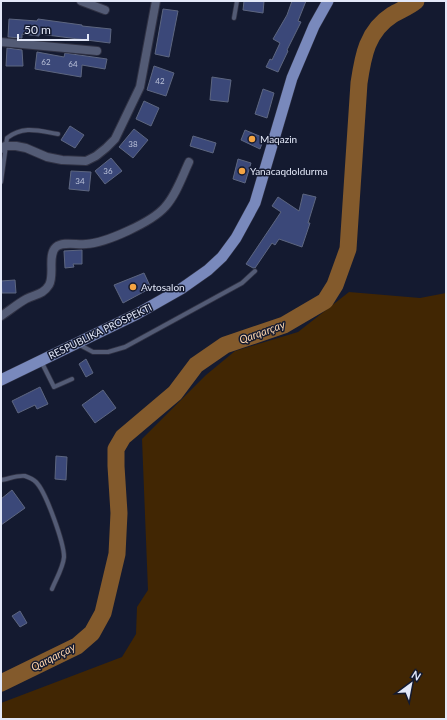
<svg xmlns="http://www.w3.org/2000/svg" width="447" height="720" font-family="Lato,sans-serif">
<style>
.green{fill:#412603}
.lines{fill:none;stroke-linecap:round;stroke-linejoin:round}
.river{stroke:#835a2c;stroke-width:17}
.building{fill:#3b4879;stroke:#5d6680}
.service-casing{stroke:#303244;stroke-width:5.5}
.minor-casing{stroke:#303244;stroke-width:10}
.primary-casing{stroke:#303244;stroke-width:12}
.service{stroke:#535b75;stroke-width:4}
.minor{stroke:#535b75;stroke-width:8}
.primary{stroke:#7989bc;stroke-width:11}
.poi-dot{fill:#f4a443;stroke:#141a30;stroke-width:1.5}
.labels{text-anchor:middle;stroke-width:3;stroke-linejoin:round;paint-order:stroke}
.number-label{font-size:8px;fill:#b9c0d8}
.poi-label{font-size:10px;fill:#e3e8f8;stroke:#141a30;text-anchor:start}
.street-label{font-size:10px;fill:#e3e8f8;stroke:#141a30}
.water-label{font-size:11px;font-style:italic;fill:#fbd4ac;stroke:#141a30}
</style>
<rect width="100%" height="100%" fill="#141a30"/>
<path class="green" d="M349 292 420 298 446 293V719H1V703L122 657 136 634 137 607 148 590 142 439 206 375 235 351 298 332Z"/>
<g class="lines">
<path class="river" d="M1 683 77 646 92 633 103 613 117 554 119 513 116 466V449L123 437 175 393 196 365 225 345 284 325 325 301 335 285 348 249 359 83C363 56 367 31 392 15 400 10 409 7 416 1"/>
</g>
<path class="building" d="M244 1H264L263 13 243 10Z
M292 1H306L298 21 301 22 287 50 288 51 278 72 266 67 270 59 272 60 280 43 273 39 287 15Z
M163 9 178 11 169 57 155 54Z
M9 19 37 21 38 19 82 25V26L111 29 110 43 39 34V36L22 34V38L8 37Z
M7 48 22 50 23 66H6Z
M37 52 64 57 65 53 107 59 105 69 82 65 81 77 35 69Z
M154 66 174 73 166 96 147 90Z
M212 77 231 80 228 102 210 100Z
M263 89 274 93 267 118 255 114Z
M144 101 159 108 151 126 136 119Z
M70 126 84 135 75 148 61 140Z
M134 129 148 140 133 158 119 147Z
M245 130 264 138 260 149 241 140Z
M193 136 216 143 213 153 190 146Z
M111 158 122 171 105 184 95 171Z
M238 159 251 163 245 183 233 179Z
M71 171 91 172 89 191 69 189Z
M303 194 316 197 308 223H310L302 247 279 239 275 245 272 243 255 268H253L246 264 281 212 272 206 278 197 299 211Z
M82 250V264H73L74 267 65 268 64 251Z
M144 273 151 288 123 303 114 285Z
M15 280 16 293H2L1 281Z
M86 359 93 373 86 377 79 364Z
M40 387 48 404 37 409 35 405 18 413 12 401Z
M103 390 116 408 95 423 82 405Z
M56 456 67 457 66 480 55 479Z
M12 490 25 508 1 525V499Z
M20 611 27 623 20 627 12 616Z"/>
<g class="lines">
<g class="service-casing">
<path id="service" d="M234 18 237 1
M1 182 7 138C24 125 39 131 58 134
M78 344 93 352H108L125 347 242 283 255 271
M41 361 54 387 72 379
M1 480C8 479 18 475 25 476 28 477 34 480 36 482 46 492 64 543 64 557 63 568 56 579 52 589"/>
</g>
<g class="minor-casing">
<path id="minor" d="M81 1 105 10
M1 42 97 51
M1 149 5 146H16L26 148 47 157 62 160 86 161 96 156 106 148 115 139 140 87 156 1
M1 316C9 311 17 304 26 299 35 294 43 295 49 285 55 275 47 255 56 247 63 241 77 245 86 244 106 243 152 222 165 207 176 195 182 177 189 162"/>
</g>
<g class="primary-casing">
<path id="primary" d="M1 380 137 314 181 289 208 270 222 257 236 238 255 203 292 78 314 26 328 1"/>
</g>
<use href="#service" class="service"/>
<use href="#minor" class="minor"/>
<use href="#primary" class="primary"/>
</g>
<g class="poi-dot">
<circle cx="252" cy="139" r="4"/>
<circle cx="242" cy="171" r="4"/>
<circle cx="133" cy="287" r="4"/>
</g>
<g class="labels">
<g class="number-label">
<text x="46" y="65">62</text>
<text x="73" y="67">64</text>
<text x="160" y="84">42</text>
<text x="133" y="147">38</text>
<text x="108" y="174">36</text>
<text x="80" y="184">34</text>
</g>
<g class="poi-label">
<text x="260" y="143">Maqazin</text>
<text x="250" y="175">Yanacaqdoldurma</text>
<text x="141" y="291">Avtosalon</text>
</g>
<g class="street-label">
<text transform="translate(100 331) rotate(-26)" y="4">RESPUBLIKA PROSPEKTI</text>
</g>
<g class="water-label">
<text transform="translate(262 332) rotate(-20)" y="4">Qarqarçay</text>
<text transform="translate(53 657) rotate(-27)" y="4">Qarqarçay</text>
</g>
</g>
<rect width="447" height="720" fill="none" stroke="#e3e8f8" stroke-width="4"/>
<g transform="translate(411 684) rotate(32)" stroke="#141a30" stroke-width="3" paint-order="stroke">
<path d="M0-3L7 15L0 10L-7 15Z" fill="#e3e8f8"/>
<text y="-6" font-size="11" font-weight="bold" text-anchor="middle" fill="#e3e8f8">N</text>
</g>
<path d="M18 34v6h70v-6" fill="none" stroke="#e3e8f8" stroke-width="2"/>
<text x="24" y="34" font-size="12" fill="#e3e8f8" stroke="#141a30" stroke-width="3" paint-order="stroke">50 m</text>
</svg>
